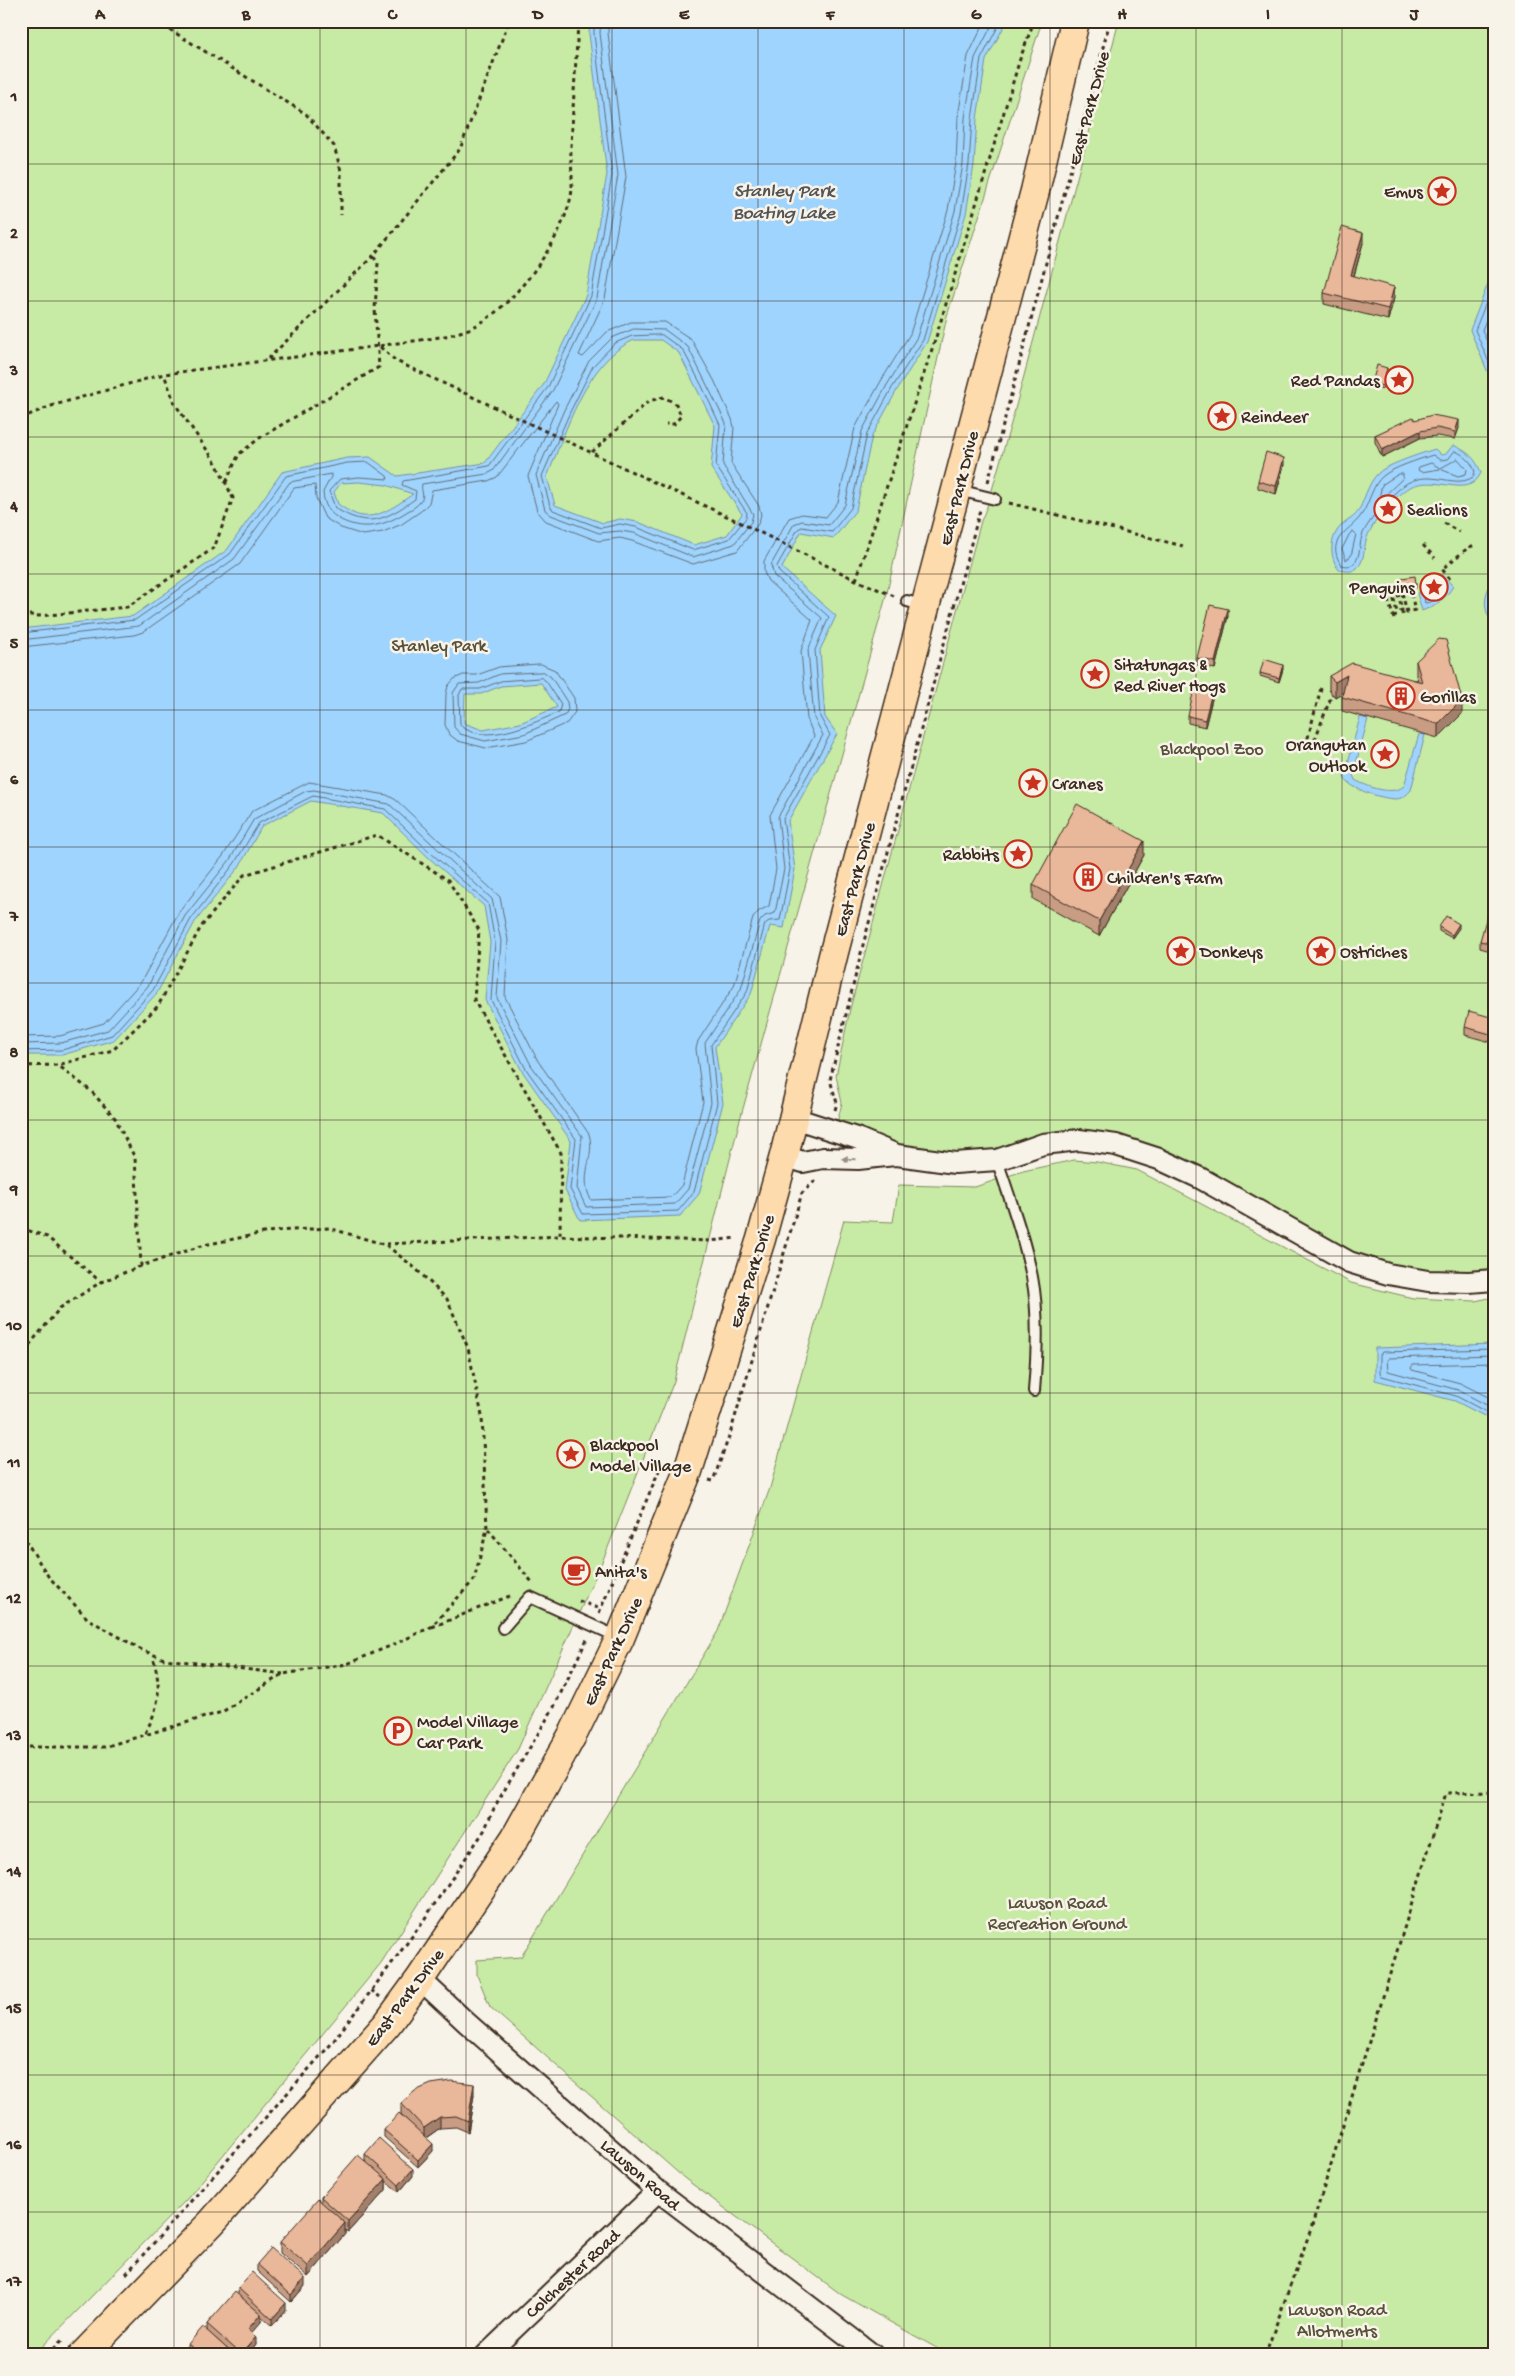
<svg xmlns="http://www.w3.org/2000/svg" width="1515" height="2376" font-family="'Gochi Hand',sans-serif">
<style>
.green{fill:#c7eba4;stroke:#818a61}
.water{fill:#9fd4fe;stroke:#7790a4;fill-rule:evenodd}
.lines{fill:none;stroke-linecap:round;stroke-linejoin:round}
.shore{stroke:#636e78;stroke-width:1}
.lane-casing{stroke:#3b2a1e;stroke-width:14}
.street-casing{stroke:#3b2a1e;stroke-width:24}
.primary-casing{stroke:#3b2a1e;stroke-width:31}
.path{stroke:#3b2a1e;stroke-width:3;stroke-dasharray:4 4;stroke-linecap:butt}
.lane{stroke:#f7f3e8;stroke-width:10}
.street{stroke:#f7f3e8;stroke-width:20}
.primary{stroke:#fedbac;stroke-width:28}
.wall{fill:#c89d84;stroke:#3b2a1e}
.shaded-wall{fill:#a3806c;stroke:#3b2a1e}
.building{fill:#e9b79a;stroke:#3b2a1e}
.oneway{fill:#998e83}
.grid{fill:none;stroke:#3b2a1e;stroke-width:1;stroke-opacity:0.55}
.labels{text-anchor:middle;stroke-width:5;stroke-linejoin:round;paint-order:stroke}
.street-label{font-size:18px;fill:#3b2a1e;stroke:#f7f3e8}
.poi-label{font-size:18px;fill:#3b2a1e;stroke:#f7f3e8;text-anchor:start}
.park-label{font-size:18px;fill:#575139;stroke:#f7f3e8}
.water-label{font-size:19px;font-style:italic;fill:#545456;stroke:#f7f3e8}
.neatline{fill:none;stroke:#3b2a1e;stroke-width:2}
.grid-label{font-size:16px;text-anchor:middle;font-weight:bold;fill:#3b2a1e}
</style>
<rect width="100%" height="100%" fill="#f7f3e8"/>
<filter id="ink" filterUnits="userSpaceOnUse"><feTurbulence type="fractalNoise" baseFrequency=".02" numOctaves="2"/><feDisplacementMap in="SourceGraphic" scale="10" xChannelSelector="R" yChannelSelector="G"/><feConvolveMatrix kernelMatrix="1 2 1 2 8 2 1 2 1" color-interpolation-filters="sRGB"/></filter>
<g filter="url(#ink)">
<path class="green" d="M21 21H1042L947 316 887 593 739 1123 674 1381 605 1555 518 1749 381 1963 187 2199 34 2355H21Z
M1119 21H1494V1280L1388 1274 1116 1145 955 1163 835 1131 842 1103 836 1076 850 1009 981 521 988 504 1014 413Z
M1074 1160 1097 1162 1137 1170 1351 1283 1413 1298 1475 1301 1494 1297V2355H949L842 2295 684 2178 490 2007 477 1975V1960L521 1957 718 1631 770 1488 844 1220 893 1222 899 1185 975 1187 1023 1171Z"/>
<path class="water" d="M590 21H1007L986 60 977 119 974 165 966 214 927 342 897 390 872 436 856 510 834 538 801 532 782 568 836 616 820 650 825 717 837 734 788 821 795 869 784 928 770 926 751 994 715 1047 723 1103 699 1194 680 1216 580 1220 565 1190 571 1141 522 1071 485 1000 490 942 484 906 429 858 383 813 311 801 262 826 239 867 195 922 157 993 114 1040 62 1055H21V629L133 616 227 550 282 472 347 458 370 457 397 476 485 463 544 384 586 295 607 174 589 34ZM634 340H661L679 353 715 426 711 468 742 514 727 535 694 545 638 522 620 519 603 523 555 505 547 477C566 432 586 361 634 340ZM359 482 386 485 413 494C400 503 380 518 363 516 354 515 345 509 338 504L334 492 341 483ZM541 683 557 707 520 723 483 730 464 723 465 694H481L501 686Z
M1494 268V387L1470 330Z
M1453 445C1467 451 1476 458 1481 473 1466 504 1431 467 1401 493 1389 504 1374 521 1368 535 1363 545 1366 560 1357 568 1352 573 1345 571 1339 570 1329 557 1329 537 1342 525 1348 520 1355 517 1359 510 1366 496 1369 479 1382 470 1395 462 1420 454 1435 449L1441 455 1446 454Z
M1442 575 1453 586C1445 600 1436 605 1422 611L1417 593 1429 587Z
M1494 579V625C1482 611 1483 593 1494 579Z
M1360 717 1368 719 1353 775 1355 780C1368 787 1392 796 1404 786L1419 734 1425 735 1411 790C1407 795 1402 799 1395 799 1380 798 1352 790 1344 778Z
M1494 1344V1421L1455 1401 1375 1380V1348Z"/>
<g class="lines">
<path class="shore" d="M1494 283 1475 330 1494 374
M1494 300 1482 330 1494 358
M634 329 665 330 688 347 726 423 723 465 753 514 751 522 734 544 693 557 634 533 620 531 599 533 551 515 545 510 536 475 564 410 589 361 612 338Z
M662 335 683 350 702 386 720 425 716 466 747 513 746 518 729 539 693 550 636 527 620 524 601 528 553 510 550 506 542 476 570 412 593 366 615 343 632 336Z
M1455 451C1465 455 1472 462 1475 472L1473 477C1453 491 1425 463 1397 491 1385 502 1371 518 1363 533 1359 542 1361 555 1355 562 1351 567 1346 566 1341 565 1324 537 1352 531 1362 514 1370 502 1372 485 1383 476 1392 468 1420 459 1433 455L1440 460 1448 459Z
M1458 459 1467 469 1466 474 1458 476 1440 469 1421 472 1418 470 1419 467 1431 463 1440 468Z
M1399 474H1403V478L1382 498H1379L1382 485Z
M1353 531 1356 534 1351 556 1346 560 1342 549 1349 535Z
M1441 583 1446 587C1442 595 1435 602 1425 603L1424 596Z
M21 633 135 620 230 554 286 476 347 463 368 462 387 476 388 479 359 477 340 479 329 491 335 508C368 529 385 520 415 499L416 491 402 485 403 481 489 466 548 387 591 296 612 175 594 34V21
M21 640 139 626 234 559 290 482 331 474V477L323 492C324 506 329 513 341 520 365 532 386 525 408 511 412 509 417 506 420 502 426 496 420 490 422 484L487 474 493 471 553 390 597 298 618 175 600 33 601 21
M21 647 134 635 143 632 240 564 294 488 315 485 316 498 325 518 341 528 363 535 383 532 402 524 421 511 429 503 432 490 488 481 497 477 556 401 558 404 528 476 537 511 546 521 598 541 620 538 632 541 693 564 737 551 758 524 761 515 759 506 731 463 734 427 732 419 714 380 691 339 665 322H631L607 332 583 357 579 355 605 299 626 177 608 33V21
M541 664 555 670 574 698 575 712 567 723 526 741 486 748 458 741 450 735 445 725 446 694 448 686 454 679 463 675H477L499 667Z
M544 672 551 677 567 702 568 709 565 715 524 734 485 741 460 734 454 727 453 693 459 684 479 683 500 674Z
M542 678 546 681 561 704 559 712C534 723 483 747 460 725L459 695 462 689H480L501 681Z
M21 1037 60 1036 104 1023 141 982 179 912 223 856 252 811 309 782 387 795 396 800 500 897 508 940 505 997 538 1061 589 1134C596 1157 578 1175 591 1200L671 1197 682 1185 703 1102 696 1049 698 1041 734 986 753 918 759 911 769 906 776 869 770 815 814 736 807 719 801 651 812 620 768 581 764 572V561L789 518 802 514 826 517 838 502 855 428 881 381 910 334 948 210 956 163 958 117 968 56 985 21
M21 1044 61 1043 108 1030 148 986 185 916 229 861 254 819 306 791 314 790 389 804 492 899 501 941 497 998 531 1065 582 1136 577 1188 586 1207 675 1204 688 1189 711 1103 705 1043 741 989 760 921 765 916 775 913 784 869 778 817 823 735 814 718 808 650 822 618 774 576 771 565 794 524 802 521 829 525 845 505 862 431 887 385 917 337 955 211 963 164 965 118 975 58 994 21
M21 1051 62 1050 112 1035 153 990 191 919 234 864 259 823 313 796 385 809 432 854 488 903 495 942 491 1000 526 1069 576 1139 570 1189 583 1214 678 1211 694 1192 717 1103 711 1045 747 992 765 924 769 921 780 920 790 869 783 819 830 735 820 717 815 650 829 617 779 572 777 566 798 529 802 527 832 532 851 508 867 434 892 388 923 340 961 213 969 164 972 119 981 59 1001 21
M1494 1349 1382 1352 1380 1355V1374L1382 1376 1456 1396 1494 1416
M1494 1355 1389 1358 1387 1360 1388 1371 1458 1390 1494 1409
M1494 1363 1413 1365 1411 1368 1412 1370 1460 1383 1494 1400"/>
<g class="lane-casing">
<path id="lane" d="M958 490 995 499
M907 601 925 606
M997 1160C1010 1199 1024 1237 1032 1277 1039 1314 1037 1354 1034 1391
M503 1628 530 1597 618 1637"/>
</g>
<g class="street-casing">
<path id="street" d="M794 1118 859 1139 897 1155 955 1163 997 1160 1043 1144 1079 1140 1116 1145 1159 1159 1200 1178 1349 1262 1388 1274 1428 1281 1469 1282 1494 1280
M784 1156 803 1162 823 1158 858 1159 895 1155
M420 1979 467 2023 658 2191 873 2355
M486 2355 658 2191"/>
</g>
<g class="primary-casing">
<path id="primary" d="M83 2355 212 2222 387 2024 420 1979 515 1838 574 1732 620 1638 688 1471 761 1239 784 1156 834 952 1035 191 1075 21"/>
</g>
<path class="path" d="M156 21 306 114 334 146 341 171V215
M380 346C409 340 445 340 473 327 514 307 562 241 571 196 574 181 570 163 571 147 573 105 576 63 578 21
M268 359 373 256 460 149 509 21
M21 418 54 405 164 374 379 346 396 361 735 520 856 580 894 596
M592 452 649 401 664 397 676 404 681 416 674 424H666
M226 482 239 454 261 437 379 367 375 309 378 263 373 256
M988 482 1110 21
M1009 503 1183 546
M1444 523 1459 532
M1423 545 1435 558
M1450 579 1442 569 1469 547 1476 545
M856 580 936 337 1020 59 1034 21
M21 614 39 616 127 607 214 548 233 498 216 463 175 404 164 374
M1393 616 1407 612
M1394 619 1385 590 1391 588 1397 612 1402 610 1397 590 1401 589 1407 612 1415 610 1410 590
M1321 688 1305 749 1311 750 1332 694
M21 1066 58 1065 113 1050 158 1006 201 927 244 875 377 835 448 880 479 930 474 1000 561 1153 560 1236
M835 1110 837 1103 830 1080 863 945 980 510
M21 1228 47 1237 101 1282
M386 1244 560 1236 710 1241 737 1238
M21 1359 25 1350 60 1308 101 1282 141 1266
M709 1480 713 1481 730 1434 802 1193 815 1181
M488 1529 532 1582
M21 1533 48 1576 88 1619 142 1650 164 1659 283 1674
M579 1601 601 1609
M599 1613 663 1461 666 1463
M432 1627 512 1595
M145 1733C161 1704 161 1688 153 1656
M21 1747H104L222 1712 283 1674 347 1664 395 1644 431 1627 474 1580 487 1529 482 1416 468 1348 447 1299 415 1268 386 1245 329 1228 274 1231 204 1245 141 1266 135 1158 115 1118 92 1092 58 1065
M371 1990 380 1997
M126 2274 332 2043 419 1927 484 1831 495 1806 554 1707 588 1637
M48 2355 64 2338
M1265 2355 1311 2229 1446 1793 1494 1792"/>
<use href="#lane" class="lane"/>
<use href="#street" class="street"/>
<use href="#primary" class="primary"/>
</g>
<path class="wall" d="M1363 243 1354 276 1394 298 1388 320 1324 304V293Z
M1387 371 1383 389 1372 386V383Z
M1415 420 1459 428 1455 439 1437 436 1420 438 1382 457 1375 442V435Z
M1284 465 1276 494 1258 488V481Z
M1402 578 1416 584V588L1403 590Z
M1228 616 1215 669 1197 665V658Z
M1416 661 1462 714 1438 738 1342 711V697L1343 692 1335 697 1329 690V676L1418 680 1416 676Z
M1283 669 1279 682 1260 676V673Z
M1213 695 1205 727 1188 723V716Z
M1144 855 1099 936 1033 899V885Z
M1494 917V952L1480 948V941Z
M1439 927 1459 928 1452 938 1439 931Z
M1494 1018V1043L1465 1035V1027Z
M474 2095 468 2132 456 2127 440 2128 426 2138 433 2151 418 2167 384 2137V2130L412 2126 401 2114V2103Z
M365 2154 413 2176 399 2192 386 2181V2190L348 2232 345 2230V2234L308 2277 280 2253V2242L321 2202V2197L365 2160Z
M257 2264 305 2286 291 2302 257 2271Z
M238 2288 286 2310 272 2326 261 2316V2322L251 2332 256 2344 247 2355H234L207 2331V2324L238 2294Z
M188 2344 234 2355H192L188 2351Z"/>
<path class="shaded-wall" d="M1316 21H1324L1316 25Z
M1363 233V243L1351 286V275Z
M1394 287V298L1388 320V309Z
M1387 368V371L1383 389V386Z
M1459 420V428L1455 439V432Z
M1420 431V438L1382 457V450Z
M1284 458V465L1276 494V486Z
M1228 609V616L1215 669V662Z
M1283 665V669L1279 682V678Z
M1347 675V690L1335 697V682Z
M1213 688V695L1205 727V720Z
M1462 700V714L1438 738V724Z
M1144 841V855L1099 936V921Z
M1459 924V928L1452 938V935Z
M474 2084V2095L468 2132V2121Z
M440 2117V2128L424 2139V2128Z
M433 2144V2151L418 2167V2160Z
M413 2169V2176L399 2192V2185Z
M386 2179V2190L348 2232V2221Z
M345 2223V2234L308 2277V2266Z
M305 2278V2286L291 2302V2295Z
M286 2303V2310L272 2326V2319Z
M261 2314V2322L248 2337V2329Z
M256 2337V2344L247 2355H241Z"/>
<path class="building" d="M1342 227 1363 233 1351 275 1394 287 1388 309 1324 293Z
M1377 365 1387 368 1383 386 1372 383Z
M1432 415 1459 420 1455 432 1437 428 1420 431 1382 450 1375 435 1413 417 1415 420Z
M1266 452 1284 458 1276 486 1258 481Z
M1415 576 1416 584 1403 587 1402 578Z
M1210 605 1228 609 1215 662 1197 658Z
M1439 639 1446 640 1462 700 1438 724 1342 697 1347 675 1335 682 1329 676 1352 663 1422 682 1416 661Z
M1264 659 1283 665 1279 678 1260 673Z
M1195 684 1213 688 1205 720 1188 716Z
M1077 804 1144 841 1099 921 1033 885Z
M1446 916 1459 924 1452 935 1439 927Z
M1487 916 1494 917V944L1480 941Z
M1469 1011 1494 1018V1035L1465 1027Z
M451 2081 474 2084 468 2121 456 2116 440 2117 424 2128 401 2103 415 2091 431 2084Z
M399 2113 433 2144 418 2160 384 2130Z
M379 2138 413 2169 399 2185 365 2154Z
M358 2155 386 2179 348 2221 321 2197Z
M318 2199 345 2223 308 2266 280 2242Z
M271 2248 305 2278 291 2295 257 2264Z
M252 2272 286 2303 272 2319 238 2288Z
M235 2292 261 2314 248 2329 256 2337 241 2354 207 2324Z
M203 2327 234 2355H201L188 2344Z
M182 2348 190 2355H176Z"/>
<defs><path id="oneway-solid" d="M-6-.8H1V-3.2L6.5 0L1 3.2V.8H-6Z" transform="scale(1.25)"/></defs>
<use class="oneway" href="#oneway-solid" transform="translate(849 1159) rotate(-179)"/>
</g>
<path class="grid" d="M174 21V2355M320 21V2355M466 21V2355M612 21V2355M758 21V2355M904 21V2355M1050 21V2355M1196 21V2355M1342 21V2355M21 164H1494M21 301H1494M21 437H1494M21 574H1494M21 710H1494M21 847H1494M21 983H1494M21 1120H1494M21 1256H1494M21 1393H1494M21 1529H1494M21 1666H1494M21 1802H1494M21 1939H1494M21 2075H1494M21 2212H1494"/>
<defs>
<g id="sight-ring" transform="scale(1.4375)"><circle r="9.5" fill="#f7f3e8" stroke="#c8321e" stroke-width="1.5"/><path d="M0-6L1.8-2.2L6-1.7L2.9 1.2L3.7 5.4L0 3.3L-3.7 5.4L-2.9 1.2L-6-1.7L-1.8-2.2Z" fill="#c8321e"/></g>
<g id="building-ring" transform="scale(1.4375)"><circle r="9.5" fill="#f7f3e8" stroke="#c8321e" stroke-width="1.5"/><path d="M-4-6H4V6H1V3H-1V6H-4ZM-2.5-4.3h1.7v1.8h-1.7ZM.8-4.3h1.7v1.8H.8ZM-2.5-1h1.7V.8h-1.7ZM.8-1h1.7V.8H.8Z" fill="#c8321e"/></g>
<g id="cafe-ring" transform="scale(1.4375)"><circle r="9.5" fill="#f7f3e8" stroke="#c8321e" stroke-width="1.5"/><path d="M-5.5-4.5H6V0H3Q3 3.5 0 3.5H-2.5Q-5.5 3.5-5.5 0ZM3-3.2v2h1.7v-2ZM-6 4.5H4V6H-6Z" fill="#c8321e"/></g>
<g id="parking-ring" transform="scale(1.4375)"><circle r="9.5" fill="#f7f3e8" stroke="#c8321e" stroke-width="1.5"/><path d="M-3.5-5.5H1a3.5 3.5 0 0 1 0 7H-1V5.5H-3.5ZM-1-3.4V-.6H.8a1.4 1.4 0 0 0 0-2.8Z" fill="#c8321e"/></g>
</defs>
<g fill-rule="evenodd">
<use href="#sight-ring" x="1442" y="191"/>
<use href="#sight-ring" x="1399" y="380"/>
<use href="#sight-ring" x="1222" y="416"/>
<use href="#sight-ring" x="1388" y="509"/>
<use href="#sight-ring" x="1434" y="587"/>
<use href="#sight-ring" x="1095" y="674"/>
<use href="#building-ring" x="1401" y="696"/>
<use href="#sight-ring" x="1385" y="754"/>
<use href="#sight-ring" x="1033" y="783"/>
<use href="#sight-ring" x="1018" y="854"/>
<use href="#building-ring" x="1088" y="877"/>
<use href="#sight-ring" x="1181" y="951"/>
<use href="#sight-ring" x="1321" y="951"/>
<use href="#sight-ring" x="571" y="1454"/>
<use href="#cafe-ring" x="576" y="1571"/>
<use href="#parking-ring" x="398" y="1731"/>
</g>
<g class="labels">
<g class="street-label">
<text transform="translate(1088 108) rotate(-75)" y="6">East Park Drive</text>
<text transform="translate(958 488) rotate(-76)" y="6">East Park Drive</text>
<text transform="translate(854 879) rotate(-75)" y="6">East Park Drive</text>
<text transform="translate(751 1271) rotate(-73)" y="6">East Park Drive</text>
<text transform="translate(612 1651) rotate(-65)" y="6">East Park Drive</text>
<text transform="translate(404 1997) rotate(-53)" y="6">East Park Drive</text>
<text transform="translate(641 2174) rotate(41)" y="6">Lawson Road</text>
<text transform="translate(572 2273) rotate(-43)" y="6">Colchester Road</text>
</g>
<g class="poi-label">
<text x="1423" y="197" text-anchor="end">Emus</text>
<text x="1380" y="386" text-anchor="end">Red Pandas</text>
<text x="1241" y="422">Reindeer</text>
<text x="1407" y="515">Sealions</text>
<text x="1415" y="593" text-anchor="end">Penguins</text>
<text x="1114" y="670">Sitatungas &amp;<tspan x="1114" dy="21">Red River Hogs</tspan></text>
<text x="1420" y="702">Gorillas</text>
<text x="1366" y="750" text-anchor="end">Orangutan<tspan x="1366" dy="21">Outlook</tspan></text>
<text x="1052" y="789">Cranes</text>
<text x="999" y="860" text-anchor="end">Rabbits</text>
<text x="1107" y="883">Children's Farm</text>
<text x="1200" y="957">Donkeys</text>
<text x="1340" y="957">Ostriches</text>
<text x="590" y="1450">Blackpool<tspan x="590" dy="21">Model Village</tspan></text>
<text x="595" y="1577">Anita's</text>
<text x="417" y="1727">Model Village<tspan x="417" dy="21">Car Park</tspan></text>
</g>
<g class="park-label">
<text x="439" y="651">Stanley Park</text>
<text x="1212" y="754">Blackpool Zoo</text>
<text x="1057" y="1908">Lawson Road<tspan x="1057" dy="21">Recreation Ground</tspan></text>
<text x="1337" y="2315">Lawson Road<tspan x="1337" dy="21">Allotments</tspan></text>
</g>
<g class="water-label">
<text x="784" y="196">Stanley Park<tspan x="784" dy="22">Boating Lake</tspan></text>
</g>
</g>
<rect width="1515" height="2376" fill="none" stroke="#f7f3e8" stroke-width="55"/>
<rect x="28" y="28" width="1460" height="2320" class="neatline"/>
<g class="grid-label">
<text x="100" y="19">A</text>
<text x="246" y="19">B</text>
<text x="392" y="19">C</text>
<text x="538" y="19">D</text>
<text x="684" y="19">E</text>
<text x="830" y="19">F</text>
<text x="976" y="19">G</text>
<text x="1122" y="19">H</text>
<text x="1268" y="19">I</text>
<text x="1414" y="19">J</text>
<text x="14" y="101">1</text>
<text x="14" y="238">2</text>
<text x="14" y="375">3</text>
<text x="14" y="511">4</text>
<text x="14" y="648">5</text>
<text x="14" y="784">6</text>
<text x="14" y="921">7</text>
<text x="14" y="1057">8</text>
<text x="14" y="1194">9</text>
<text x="14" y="1330">10</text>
<text x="14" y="1467">11</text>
<text x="14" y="1603">12</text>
<text x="14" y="1740">13</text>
<text x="14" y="1876">14</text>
<text x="14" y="2013">15</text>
<text x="14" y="2149">16</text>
<text x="14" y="2286">17</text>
</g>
</svg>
